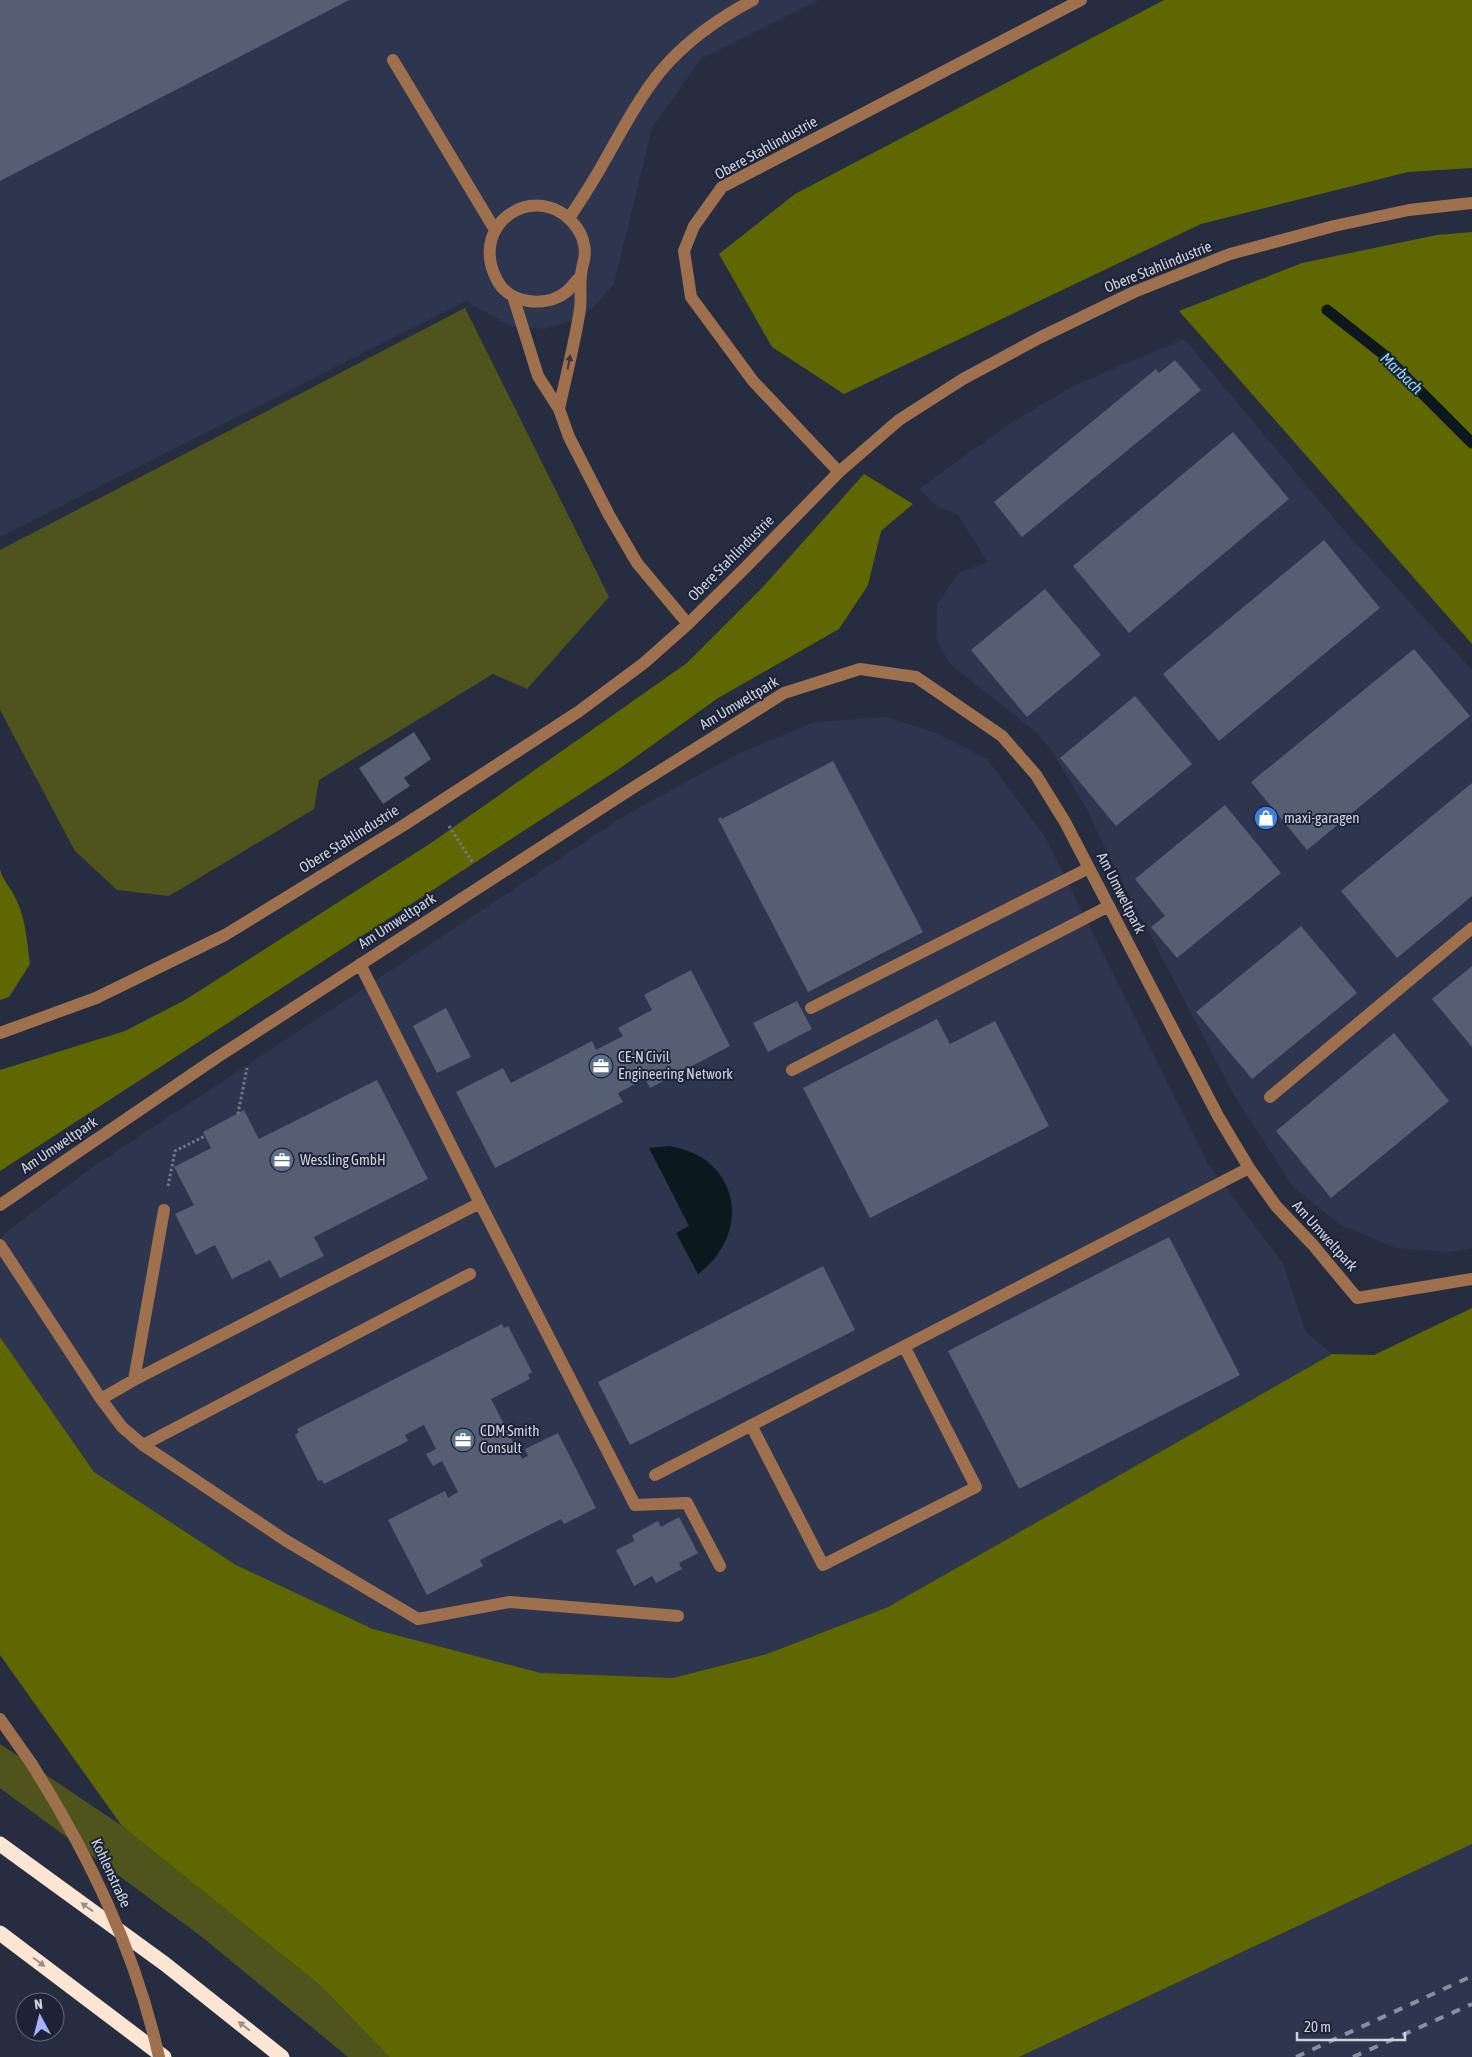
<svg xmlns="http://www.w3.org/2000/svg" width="1472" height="2057" font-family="'Asap Condensed',sans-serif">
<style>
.built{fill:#2d354f}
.green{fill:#4e541c}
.forest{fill:#5f6700}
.water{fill:#0b191e}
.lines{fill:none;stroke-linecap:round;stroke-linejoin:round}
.stream{stroke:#0b191e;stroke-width:11}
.building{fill:#565e74}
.path{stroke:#737989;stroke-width:3;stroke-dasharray:2.5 2.5;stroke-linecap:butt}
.minor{stroke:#9f704d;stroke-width:12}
.highway{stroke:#fde5d4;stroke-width:15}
.rail{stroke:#888e9d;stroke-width:4;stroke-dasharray:9 9;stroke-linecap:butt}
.minor-bridge{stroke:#9f704d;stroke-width:12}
.oneway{fill:#3d363c}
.oneway2{fill:#988e8d}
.labels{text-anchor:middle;stroke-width:4;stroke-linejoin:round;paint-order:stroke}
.street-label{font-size:15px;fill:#ced3e0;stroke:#1c2336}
.poi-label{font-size:15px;fill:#ced3e0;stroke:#1c2336;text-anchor:start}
.water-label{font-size:16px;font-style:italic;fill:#8ad8f3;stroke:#1c2336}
</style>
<rect width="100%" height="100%" fill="#262d40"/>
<path class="built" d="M0 0H819L701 59 652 128 614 284 584 317 545 329 512 327 466 301 0 537Z
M1184 339 1342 528 1472 670V1248L1449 1252 1395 1248 1341 1225 1294 1188 1235 1097 1115 868 1086 808 1051 750 1037 733 950 664 936 638 937 604 959 573 988 562 958 515 937 506 919 489 1012 422 1075 385Z
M887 717 936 733 987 759 1044 835 1208 1164 1283 1263 1306 1332 1332 1354 888 1607 767 1654 673 1678 541 1673 373 1629 236 1565 94 1472 0 1337V1239L14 1226 87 1171 626 815 739 753 815 722Z
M1472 1844V2057H1019Z"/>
<path class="green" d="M465 308 609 597 527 689 493 674 319 780 314 809 169 896 117 890 75 851 0 710V550Z
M0 1744 122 1826 321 1986 389 2057H348L202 1937 0 1788Z"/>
<path class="forest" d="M1164 0H1472V168L1408 172 1201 224 844 394 772 347 719 254 795 194Z
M1472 232V644L1179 311 1302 263 1437 235Z
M864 474 913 504 881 531 868 585 839 629 718 698 619 769 0 1171V1070L125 1031 185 1000 431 843 687 663 761 589Z
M0 869C3 881 11 888 16 899 26 919 27 943 30 964L9 997 0 1000Z
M1472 1308V1844L1019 2057H389L321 1986 122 1826 0 1655V1337L94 1472 236 1565 373 1629 541 1673 673 1678 767 1654 888 1607 1332 1354 1374 1355Z"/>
<path class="water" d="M670 1146C683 1149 697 1153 708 1162 747 1195 735 1247 698 1274L676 1233 689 1226 649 1148Z"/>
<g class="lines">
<path class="stream" d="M1327 310 1383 354 1472 443"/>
</g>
<path class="building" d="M0 0H349L0 181Z
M1175 360 1201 390 1022 537 994 502 1156 369 1159 373Z
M1233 432 1289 499 1129 633 1073 566Z
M1324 540 1380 608 1219 741 1163 674Z
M1045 589 1101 655 1027 717 971 650Z
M1414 649 1470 716 1307 850 1251 782Z
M1135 696 1192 764 1116 826 1060 758Z
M414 732 431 759 404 778 410 786 383 804 359 768Z
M833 761 923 932 808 992 718 819 721 817 722 819Z
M1472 783V896L1397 958 1341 891Z
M1225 805 1281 873 1177 958 1151 927 1165 916 1135 879Z
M1301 926 1357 993 1252 1079 1196 1012Z
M1472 966V1047L1432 999Z
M691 970 730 1046 650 1088 645 1079 618 1093 623 1102 495 1168 456 1092 503 1068 511 1083 592 1041 596 1050 623 1036 618 1028 652 1010 644 995Z
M797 1001 812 1029 768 1052 753 1023Z
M446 1008 471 1057 437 1073 413 1026Z
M937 1019 950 1044 995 1021 1049 1126 870 1218 803 1088Z
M1394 1033 1449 1101 1331 1198 1276 1131Z
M377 1080 428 1179 314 1237 324 1256 280 1278 270 1260 232 1279 215 1245 196 1255 175 1214 194 1205 174 1167 211 1148 203 1132 244 1110 259 1139Z
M1169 1237 1240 1375 1019 1489 948 1351Z
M823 1266 855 1330 630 1445 598 1382Z
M502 1324 504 1328 508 1326 532 1372 528 1375 530 1379 491 1399 522 1459 528 1456 525 1449 558 1433 596 1508 564 1524 561 1519 480 1560 483 1566 427 1595 388 1520 445 1491 448 1498 458 1492 442 1461 433 1466 426 1454 436 1449 424 1425 405 1435 408 1441 324 1484 322 1480 318 1481 295 1435 299 1432 297 1429Z
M679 1517 698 1553 679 1563 682 1569 656 1583 652 1576 634 1586 616 1550 634 1541 632 1535 658 1521 661 1527Z"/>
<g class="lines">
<path class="path" d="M449 826 473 863
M238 1114 247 1068
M168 1186 175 1151 205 1136"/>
<path class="minor" d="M393 60 495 230
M569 218C580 202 590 186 600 169 619 136 636 102 660 72 685 42 719 18 753 0
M513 296 538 376 559 409 569 437 609 515 637 563 688 624
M559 409C566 376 575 342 580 309 582 292 578 282 583 264 587 252 584 238 577 228 541 177 466 221 497 280 509 304 546 308 566 292 571 288 575 282 579 278
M839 472 753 381 691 297 684 251 694 226 722 187 1081 0
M360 964 480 1203 635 1505 687 1503 720 1566
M811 1008 1089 868
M0 1033 96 998 225 935 404 825 578 712 644 663 688 624 746 567 839 472 899 420 963 379 1039 338 1134 292 1230 254 1334 226 1409 210 1472 203
M792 1070 1109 906
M1270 1097 1472 928
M0 1205 216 1058 631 789 784 693 860 669 916 677 1002 736 1036 775 1065 822 1218 1116 1249 1168 1276 1206 1313 1245 1357 1298 1472 1279
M0 1245 101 1399 122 1427 143 1445 285 1540 418 1619 510 1602 678 1616
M134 1380 164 1210
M101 1399 134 1380 480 1203
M751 1425 823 1565 976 1487 904 1346
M143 1445 470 1274
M655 1475 1249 1168
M0 1719 31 1763"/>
<path class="highway" d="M0 1844 165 1964 282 2057
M0 1933 164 2057"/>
<path class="rail" d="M1296 2057 1472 1976
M1353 2057 1472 2004"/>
<path class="minor-bridge" d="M31 1763C89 1855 135 1950 159 2057"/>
</g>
<defs><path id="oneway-solid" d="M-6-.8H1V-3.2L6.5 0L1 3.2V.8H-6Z" transform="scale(1.25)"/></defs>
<use class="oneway" href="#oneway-solid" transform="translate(569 362) rotate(-79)"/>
<g class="oneway2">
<use href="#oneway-solid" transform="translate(87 1907) rotate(-144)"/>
<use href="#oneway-solid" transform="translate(39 1962) rotate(37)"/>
<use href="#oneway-solid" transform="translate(244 2026) rotate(-142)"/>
</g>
<defs>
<g id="shop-disc" transform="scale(1.25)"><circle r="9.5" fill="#3f7fe0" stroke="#1c2336"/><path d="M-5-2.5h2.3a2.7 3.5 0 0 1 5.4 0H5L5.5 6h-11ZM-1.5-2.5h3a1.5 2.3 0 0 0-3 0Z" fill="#fff"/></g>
<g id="office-disc" transform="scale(1.25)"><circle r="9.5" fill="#5c6f8a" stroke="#1c2336"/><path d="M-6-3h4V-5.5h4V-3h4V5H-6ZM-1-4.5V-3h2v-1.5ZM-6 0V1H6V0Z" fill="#fff"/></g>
</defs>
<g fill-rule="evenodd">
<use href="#shop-disc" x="1266" y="818"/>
<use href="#office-disc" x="601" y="1066"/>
<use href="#office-disc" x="282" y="1160"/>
<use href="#office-disc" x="463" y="1440"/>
</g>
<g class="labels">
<g class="street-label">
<text transform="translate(766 148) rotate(-29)" y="5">Obere Stahlindustrie</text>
<text transform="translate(1158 267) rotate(-22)" y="5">Obere Stahlindustrie</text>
<text transform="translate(731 558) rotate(-45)" y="5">Obere Stahlindustrie</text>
<text transform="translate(739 703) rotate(-31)" y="5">Am Umweltpark</text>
<text transform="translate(349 839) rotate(-32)" y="5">Obere Stahlindustrie</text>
<text transform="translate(1121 893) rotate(63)" y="5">Am Umweltpark</text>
<text transform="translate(397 921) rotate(-33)" y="5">Am Umweltpark</text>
<text transform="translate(59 1145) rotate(-34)" y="5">Am Umweltpark</text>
<text transform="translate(1325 1236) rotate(48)" y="5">Am Umweltpark</text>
<text transform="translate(111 1873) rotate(65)" y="5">Kohlenstraße</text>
</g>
<g class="poi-label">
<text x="1284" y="823">maxi-garagen</text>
<text x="618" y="1062">CE-N Civil<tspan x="618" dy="17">Engineering Network</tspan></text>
<text x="300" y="1165">Wessling GmbH</text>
<text x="480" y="1436">CDM Smith<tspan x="480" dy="17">Consult</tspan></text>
</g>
<g class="water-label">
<text transform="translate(1402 373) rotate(44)" y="6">Marbach</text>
</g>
</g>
<g transform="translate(40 2017) rotate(353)"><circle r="24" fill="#1c2336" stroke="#63697a"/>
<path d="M0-4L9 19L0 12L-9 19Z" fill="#a7b1fc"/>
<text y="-8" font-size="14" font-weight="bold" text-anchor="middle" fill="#ced3e0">N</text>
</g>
<path d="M1297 2032v8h108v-8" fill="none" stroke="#ced3e0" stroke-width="2.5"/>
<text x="1304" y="2032" font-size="15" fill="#ced3e0" stroke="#1c2336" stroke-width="4" paint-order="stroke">20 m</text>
</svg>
